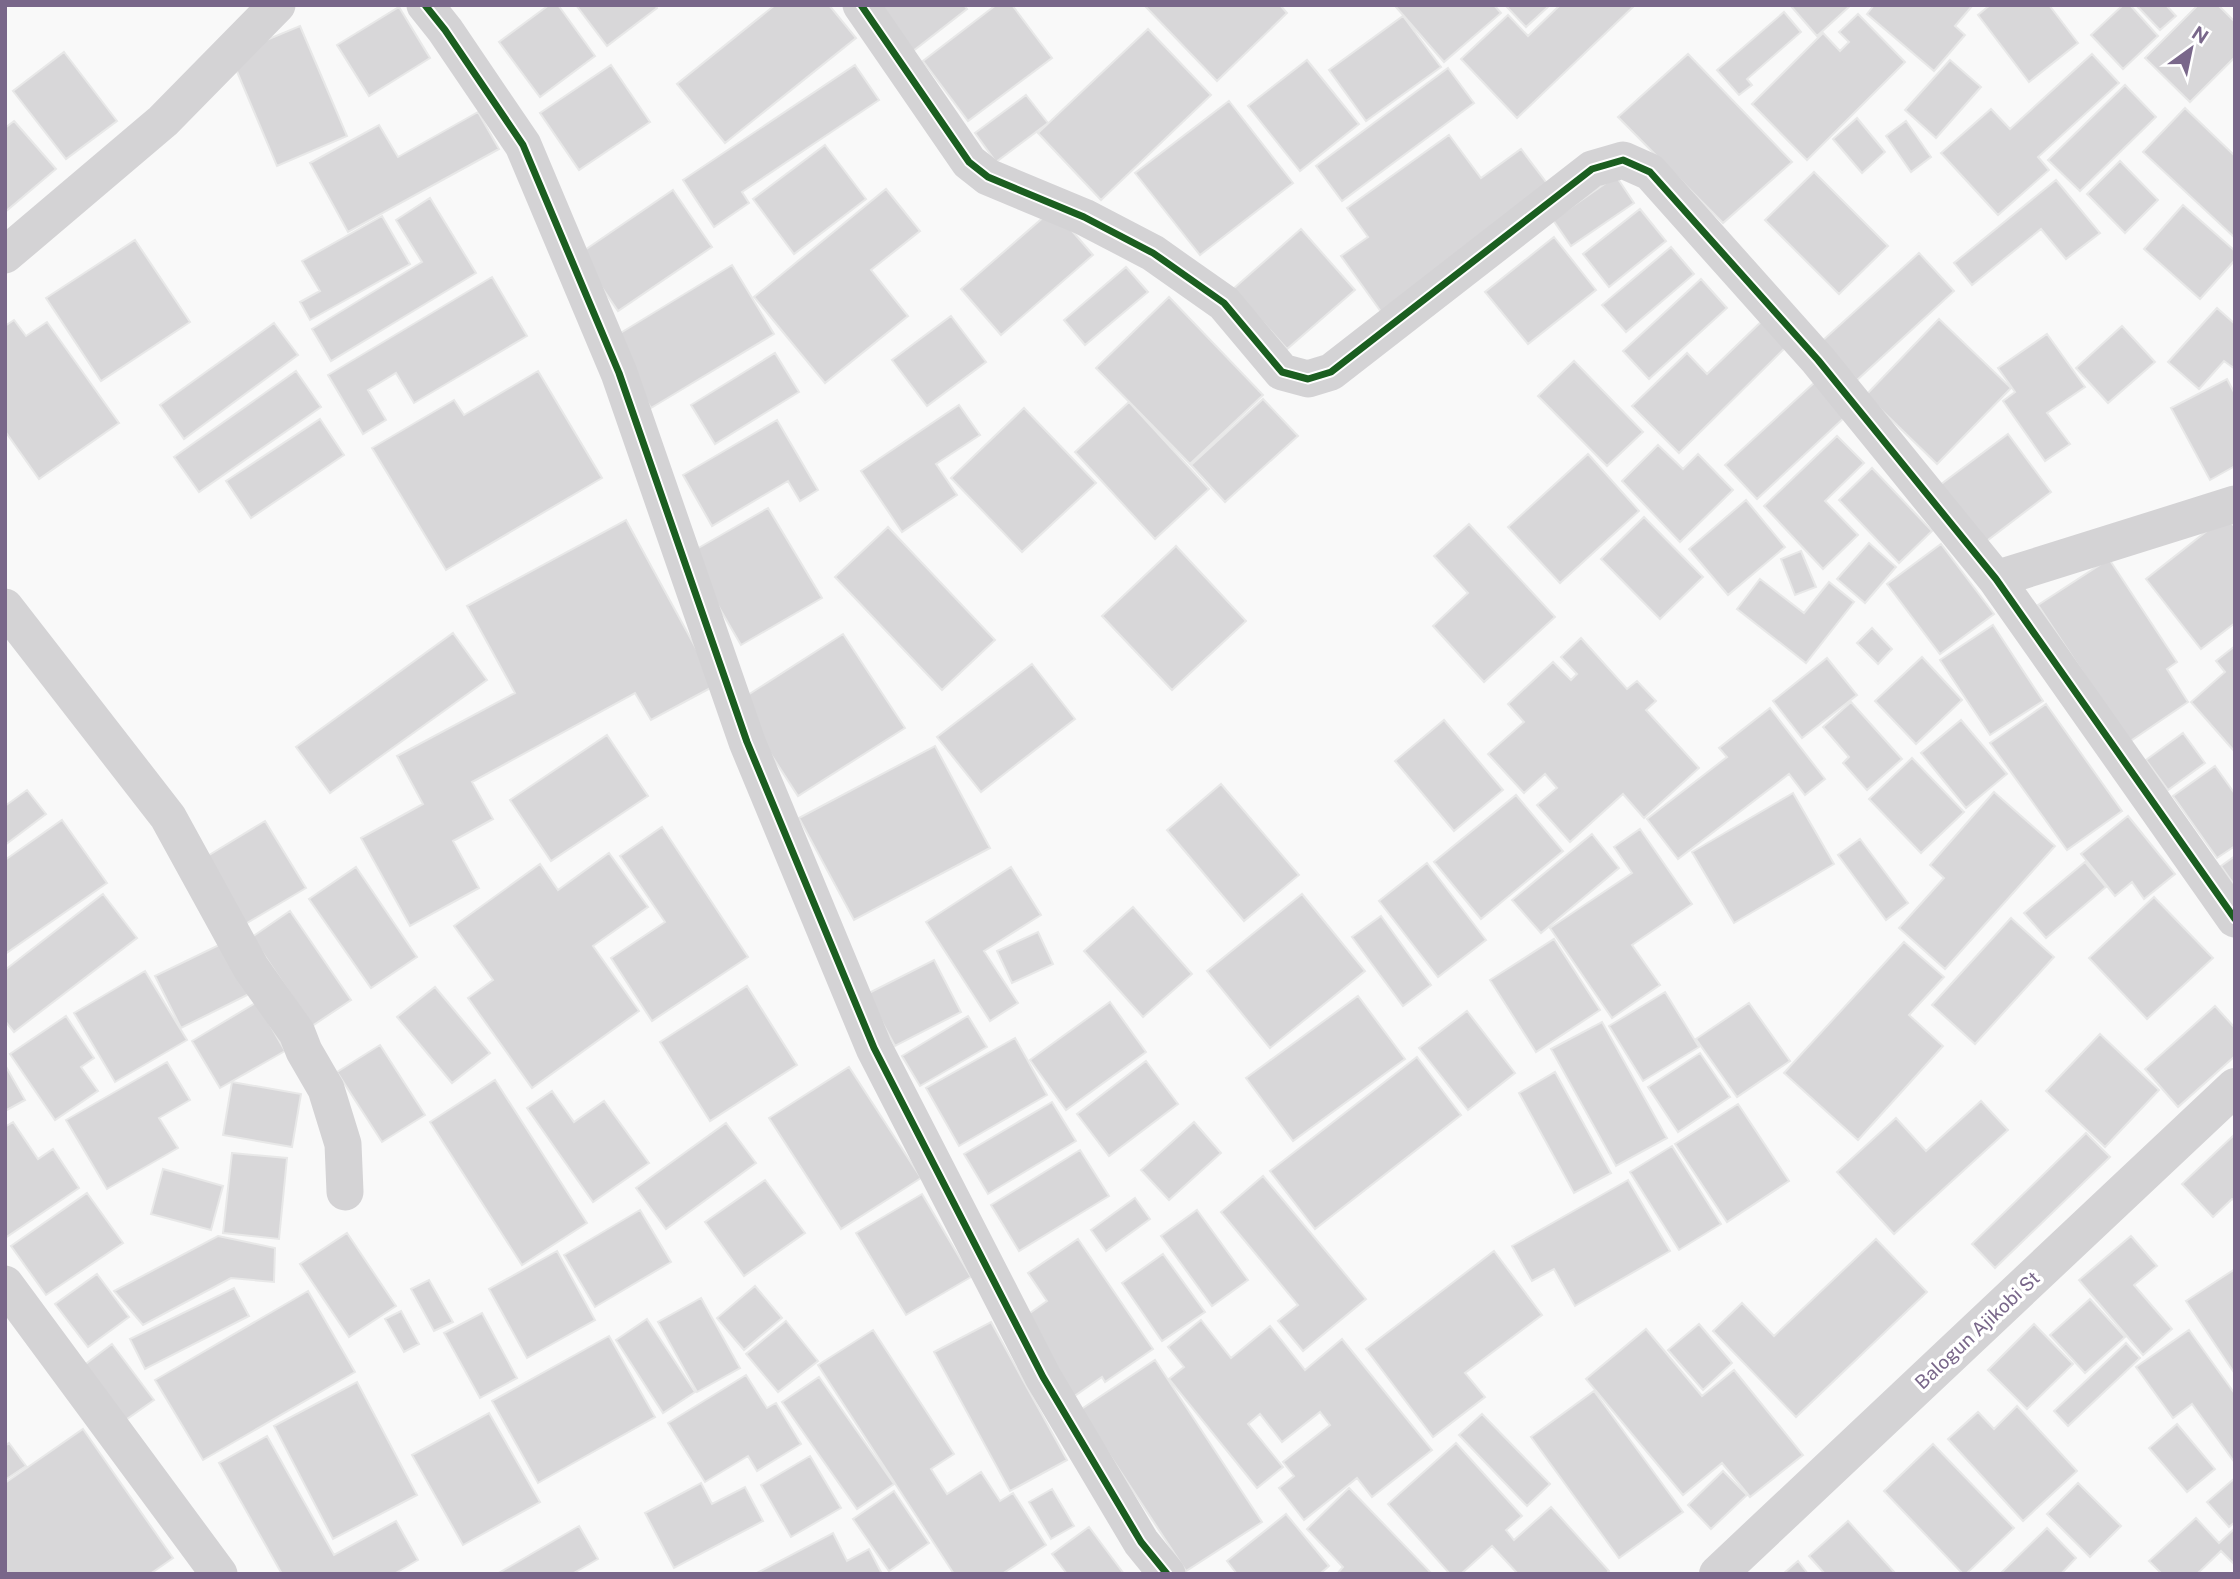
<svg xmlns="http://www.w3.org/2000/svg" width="2240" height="1579" font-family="'Public Sans',sans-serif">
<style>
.building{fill:#d8d7d9;stroke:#e8e8e8;stroke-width:2}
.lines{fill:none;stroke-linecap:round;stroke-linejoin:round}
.minor{stroke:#d4d3d5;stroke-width:37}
.tertiary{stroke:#d4d3d5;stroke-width:38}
.cycleway-casing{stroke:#fff;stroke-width:11}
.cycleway{stroke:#1b5e20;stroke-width:7}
.labels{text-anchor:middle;stroke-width:7;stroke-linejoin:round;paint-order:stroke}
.street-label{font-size:19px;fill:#79678a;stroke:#fff}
</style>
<rect width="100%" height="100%" fill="#f9f9f9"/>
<path class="building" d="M549 5H558L595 56 540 97 499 42Z
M576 5H655L657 8 607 46Z
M775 5H829L856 38 725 143 677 84Z
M878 5H964L967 9 913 51Z
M996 5H1012L1052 58 968 121 923 61Z
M1144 5H1280L1287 13 1217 81Z
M1398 5H1494L1501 13 1444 62 1396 7Z
M1505 5H1550L1526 27Z
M1560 5H1635L1517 118 1461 59 1508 15 1528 36Z
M1790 5H1851L1817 36Z
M1874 5H1973L1955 26 1965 35 1934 71 1867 14Z
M1990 5H2049L2078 43 2029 82 1978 15Z
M2123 5H2130L2158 36 2123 69 2091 35Z
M2136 5H2166L2176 16 2160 30Z
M2198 5H2218L2235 22V57L2190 102 2145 58Z
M399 7 430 58 369 96 337 45Z
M1784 12 1801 32 1747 79 1752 85 1739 95 1717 70Z
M1858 14 1905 62 1807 160 1752 104 1823 33 1840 51 1849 42 1839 32Z
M1403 16 1441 67 1366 121 1329 70Z
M300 26 347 136 277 166 230 55Z
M1148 29 1211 95 1101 200 1038 133Z
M64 52 117 121 66 159 13 91Z
M1688 54 1792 162 1723 223 1618 117Z
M2092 54 2119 83 2038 157 2049 170 1998 215 1941 153 1991 109 2010 129Z
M1307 60 1359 124 1300 171 1248 106Z
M1950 60 1981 87 1936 138 1905 110Z
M611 65 650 122 579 170 540 113Z
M855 65 879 100 742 192 749 203 714 227 683 180Z
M1448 68 1474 103 1342 201 1316 166Z
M2125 85 2156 117 2080 191 2048 160Z
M1026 95 1048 123 996 162 975 133Z
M1229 101 1293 183 1200 255 1135 173Z
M2185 108 2235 156V238L2143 152Z
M478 112 499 149 348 232 310 163 379 125 398 157Z
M1857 118 1885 152 1862 173 1833 139Z
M14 121 56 169 5 212V128Z
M1906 121 1931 157 1911 172 1886 136Z
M1449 135 1481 178 1521 149 1552 190 1382 313 1341 256 1368 237 1347 208Z
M825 145 866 199 794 254 753 199Z
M2120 161 2158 200 2125 233 2087 194Z
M1814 172 1888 246 1839 294 1765 220Z
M1616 176 1634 203 1571 246 1553 220Z
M2056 180 2100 233 2066 259 2041 229 1972 285 1954 263Z
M886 189 920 231 871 270 908 316 825 383 754 297Z
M673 190 712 247 618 311 579 254Z
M430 198 476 273 331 361 312 329 422 262 396 220Z
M2183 205 2235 251V260L2200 299 2144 249Z
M1053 209 1093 255 1001 335 961 289Z
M1640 209 1666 241 1609 287 1583 254Z
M382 216 410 264 310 320 300 302 320 291 302 261Z
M1301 229 1355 290 1287 349 1233 289Z
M1554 237 1596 290 1528 344 1485 292Z
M135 240 190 322 101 381 46 298Z
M1671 247 1694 274 1626 332 1602 305Z
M1919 253 1954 291 1857 380 1821 342Z
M732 265 774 334 651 408 609 340Z
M1126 267 1148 292 1085 345 1064 320Z
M492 277 527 336 414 403 396 373 368 390 386 420 363 434 328 375Z
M1701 279 1727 308 1649 379 1623 351Z
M1169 297 1263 395 1190 464 1096 368Z
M2217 308 2235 324V369L2224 361 2199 389 2168 362Z
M951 316 986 362 927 406 892 360Z
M1764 319 1789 344 1679 453 1632 406 1687 353 1707 374Z
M1939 319 2011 388 1937 464 1866 395Z
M14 320 26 336 47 322 119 423 39 479 5 431V326Z
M274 323 298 355 184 439 160 405Z
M2122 326 2155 362 2108 403 2076 368Z
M2047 334 2085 387 2047 413 2070 444 2045 461 2003 401 2015 392 1998 368Z
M775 353 799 392 715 444 691 405Z
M1574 361 1643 432 1607 466 1538 396Z
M296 371 321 407 199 492 174 457Z
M538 371 602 478 446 570 372 448 454 400 464 415Z
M2227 379 2235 394V466L2210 480 2171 408Z
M1815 382 1846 416 1757 499 1725 465Z
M1263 399 1298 436 1225 502 1191 465Z
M1129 402 1209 489 1155 539 1075 452Z
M959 405 980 435 936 464 957 495 902 532 861 471Z
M1024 408 1096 483 1022 552 951 478Z
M320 419 344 455 251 518 226 481Z
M777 420 818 490 800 501 788 481 712 526 683 475Z
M2008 434 2051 492 1984 543 1940 485Z
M1837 436 1864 463 1825 501 1858 535 1823 569 1764 506Z
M1658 445 1683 469 1698 454 1733 490 1680 542 1622 481Z
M1588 454 1639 511 1560 583 1508 527Z
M1872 468 1932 531 1899 563 1839 500Z
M1746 500 1785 547 1728 595 1689 549Z
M768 508 822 598 741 645 688 554Z
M2226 516 2235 527V623L2201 649 2146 579Z
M1644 517 1703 577 1660 619 1601 559Z
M626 520 716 685 651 720 635 693 472 782 493 819 453 841 479 888 410 926 361 838 423 804 397 756 515 693 467 606Z
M1469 524 1555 617 1484 682 1433 626 1468 593 1434 556Z
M888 527 995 640 942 690 835 577Z
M1869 543 1896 567 1865 603 1837 579Z
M1941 544 1994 614 1940 654 1887 584Z
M1176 546 1246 621 1172 690 1102 616Z
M1801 551 1816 587 1795 595 1781 559Z
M2109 559 2177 662 2167 669 2188 702 2129 742 2038 605Z
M1760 579 1804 613 1829 582 1854 602 1806 663 1737 609Z
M1993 625 2043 701 1990 735 1940 660Z
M1872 628 1892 649 1878 664 1857 643Z
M453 633 487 680 330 793 296 747Z
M843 634 905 728 798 796 737 702Z
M1581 638 1627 689 1637 681 1656 701 1646 710 1699 768 1644 818 1623 794 1570 842 1537 805 1557 788 1545 774 1524 793 1488 754 1524 722 1508 704 1553 662 1571 680 1577 674 1561 657Z
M2235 646V752L2191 702 2225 672 2216 661Z
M1922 657 1962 700 1916 744 1875 701Z
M1827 658 1857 695 1802 738 1773 701Z
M1032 664 1075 719 981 792 937 737Z
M1851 702 1902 759 1867 790 1843 763 1849 757 1823 727Z
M2046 704 2122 811 2067 850 1990 743Z
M1770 708 1825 779 1805 795 1789 774 1678 859 1647 819 1727 757 1719 748Z
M1444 720 1503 790 1454 831 1395 761Z
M1961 720 2007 774 1966 808 1921 753Z
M2183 733 2205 763 2168 790 2146 760Z
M607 735 648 796 551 861 510 800Z
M935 746 990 848 854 920 799 818Z
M1912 758 1964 812 1921 853 1869 799Z
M2215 766 2235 794V846L2217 858 2173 796Z
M1221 784 1299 875 1244 921 1167 830Z
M27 790 46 814 5 845V806Z
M1994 792 2055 846 1945 969 1899 928 1944 878 1930 865Z
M1793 793 1834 864 1734 923 1692 852Z
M1516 795 1563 851 1481 919 1434 862Z
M2128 816 2175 874 2144 899 2132 882 2115 896 2081 854Z
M62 820 107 883 5 954V860Z
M265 821 306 888 242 926 201 860Z
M662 827 748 957 652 1021 611 958 665 922 620 856Z
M1640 829 1692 904 1632 945 1660 985 1612 1018 1550 928 1632 873 1614 847Z
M1592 834 1619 868 1541 933 1512 900Z
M1860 839 1908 903 1886 920 1838 855Z
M609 853 648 907 593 946 639 1011 532 1088 468 998 493 980 454 926 540 864 558 890Z
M2235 856V886L2221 866Z
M2085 862 2106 887 2046 938 2024 913Z
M1427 863 1486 940 1438 977 1379 901Z
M356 867 417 957 371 988 309 899Z
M1011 867 1041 915 984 951 1018 1003 990 1021 926 922Z
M103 894 137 938 14 1032 5 1021V970Z
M1302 894 1365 971 1270 1048 1207 971Z
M2154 897 2213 958 2147 1019 2089 958Z
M1133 907 1192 974 1143 1017 1084 951Z
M290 911 351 1000 312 1026 252 937Z
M1381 916 1431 985 1403 1006 1352 937Z
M2011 918 2054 957 1975 1044 1932 1005Z
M1038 932 1053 964 1012 983 997 951Z
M1554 939 1600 1010 1536 1052 1490 980Z
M1904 942 1944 977 1909 1015 1943 1046 1858 1140 1784 1073Z
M223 943 249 994 181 1028 155 976Z
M934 960 961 1012 895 1046 867 994Z
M145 971 187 1040 115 1082 74 1013Z
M747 986 797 1065 710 1121 660 1042Z
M435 987 490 1053 452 1083 397 1017Z
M1665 992 1699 1047 1643 1081 1609 1026Z
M1358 996 1405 1059 1293 1141 1246 1078Z
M257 1002 285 1051 220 1088 192 1041Z
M1110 1002 1146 1052 1066 1110 1030 1060Z
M1749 1003 1790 1061 1737 1097 1696 1039Z
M2215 1006 2235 1028V1056L2178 1107 2145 1069Z
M1467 1011 1515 1073 1468 1110 1419 1048Z
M66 1016 94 1058 81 1067 98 1091 55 1120 10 1054Z
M968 1016 987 1047 920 1086 902 1056Z
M1602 1022 1667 1138 1616 1166 1551 1049Z
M2100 1034 2159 1090 2105 1147 2046 1091Z
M1015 1038 1047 1095 959 1146 926 1088Z
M380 1045 425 1115 382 1142 337 1072Z
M1700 1053 1730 1097 1678 1132 1648 1087Z
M1417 1057 1461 1115 1315 1229 1270 1171Z
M1146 1061 1178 1104 1109 1156 1077 1114Z
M167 1062 190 1100 159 1118 178 1148 107 1189 66 1120Z
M5 1065 25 1100 5 1111Z
M849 1067 921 1178 841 1229 769 1118Z
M1555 1072 1611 1173 1574 1193 1519 1093Z
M495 1080 587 1223 522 1265 430 1122Z
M232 1082 301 1094 292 1147 223 1135Z
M552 1091 574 1122 604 1101 649 1163 593 1202 527 1108Z
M1981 1101 2008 1130 1894 1234 1837 1172 1896 1118 1926 1151Z
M1052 1102 1076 1141 988 1194 964 1154Z
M1738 1104 1789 1181 1727 1222 1675 1144Z
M13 1122 38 1159 53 1149 79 1188 5 1238V1127Z
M1194 1122 1221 1153 1169 1200 1141 1170Z
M726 1123 756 1163 666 1229 636 1188Z
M2086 1133 2110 1157 1995 1268 1972 1244Z
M2235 1134V1201L2232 1199 2213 1217 2182 1184Z
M1672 1146 1721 1224 1679 1250 1630 1172Z
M1080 1150 1109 1196 1019 1251 991 1205Z
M232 1153 287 1158 279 1239 223 1233Z
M163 1169 223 1186 211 1230 151 1214Z
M1263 1176 1366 1299 1303 1351 1278 1321 1298 1305 1221 1212Z
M765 1180 805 1233 744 1276 705 1222Z
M1628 1180 1670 1251 1575 1306 1554 1269 1532 1281 1512 1246Z
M87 1193 123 1243 46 1295 11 1246Z
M922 1194 971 1277 906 1315 856 1233Z
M1135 1198 1150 1219 1106 1251 1091 1230Z
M640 1210 671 1262 595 1307 564 1255Z
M1197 1210 1248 1280 1212 1306 1161 1236Z
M347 1233 396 1306 349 1337 300 1264Z
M218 1236 275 1248 274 1282 231 1278 143 1325 114 1291Z
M2131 1236 2157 1266 2134 1285 2172 1329 2143 1355 2079 1280Z
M1078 1239 1153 1349 1105 1382 1102 1377 1073 1397 1020 1320 1047 1301 1028 1273Z
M1876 1239 1927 1292 1796 1417 1713 1331 1742 1303 1774 1336Z
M557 1251 595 1320 527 1358 489 1289Z
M1494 1251 1542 1315 1465 1373 1485 1397 1433 1437 1366 1349Z
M1163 1254 1205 1312 1162 1341 1122 1283Z
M2235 1269V1374L2186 1301Z
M97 1274 129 1317 88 1347 55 1304Z
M429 1280 453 1322 434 1331 411 1289Z
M755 1286 782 1318 744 1350 717 1318Z
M234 1288 249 1316 145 1369 130 1339Z
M308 1291 355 1372 203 1460 155 1380Z
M701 1298 740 1368 697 1392 658 1322Z
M2090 1299 2125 1337 2085 1373 2050 1335Z
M401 1311 419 1344 404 1352 385 1319Z
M482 1313 517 1378 480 1398 444 1333Z
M647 1319 695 1392 663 1413 616 1340Z
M1201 1320 1231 1358 1270 1326 1305 1370 1342 1339 1432 1450 1372 1497 1357 1478 1304 1520 1279 1488 1294 1476 1283 1462 1330 1425 1320 1412 1282 1442 1260 1414 1248 1424 1283 1467 1257 1488 1169 1379 1184 1367 1168 1347Z
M786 1321 818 1361 778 1392 746 1354Z
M991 1322 1067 1460 1010 1491 934 1352Z
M1699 1324 1732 1363 1703 1390 1668 1350Z
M2034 1324 2073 1364 2027 1409 1988 1370Z
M1646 1329 1702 1396 1734 1370 1803 1455 1750 1497 1722 1463 1683 1495 1586 1379Z
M873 1330 954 1454 931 1469 947 1494 981 1472 1000 1501 1013 1493 1046 1545 1002 1574H954L818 1365Z
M2189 1330 2235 1394V1463L2192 1404 2173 1418 2136 1367Z
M609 1336 655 1417 538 1483 492 1401Z
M2126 1343 2140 1358 2068 1426 2054 1411Z
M112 1344 154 1400 124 1421 83 1366Z
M1155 1360 1262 1522 1186 1571 1080 1410Z
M746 1375 767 1408 776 1403 801 1444 757 1471 748 1456 705 1482 668 1423Z
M819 1377 894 1484 857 1509 782 1402Z
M357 1382 417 1495 333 1539 274 1426Z
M1594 1391 1683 1512 1619 1558 1531 1437Z
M2017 1406 2077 1471 2023 1521 1948 1439 1978 1412 1994 1429Z
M489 1413 540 1502 463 1545 412 1455Z
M1482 1414 1550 1484 1527 1506 1459 1435Z
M2177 1424 2215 1469 2187 1492 2149 1448Z
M83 1429 173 1558 150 1574H5V1483Z
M267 1436 334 1555 396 1521 418 1560 394 1574H282L219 1463Z
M9 1443 26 1466 5 1480V1446Z
M1456 1443 1522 1516 1506 1530 1514 1540 1551 1507 1609 1571 1606 1574H1518L1492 1546 1461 1574H1450L1388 1504Z
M1933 1444 2014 1528 1966 1574H1963L1884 1491Z
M810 1456 841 1508 791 1537 761 1485Z
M1723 1471 1747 1495 1711 1529 1688 1505Z
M2235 1478V1522L2229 1527 2207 1502Z
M701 1483 712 1504 745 1487 763 1521 674 1568 645 1513Z
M2078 1483 2121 1526 2090 1557 2047 1514Z
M1349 1488 1432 1574H1337L1343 1567 1307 1529Z
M1052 1489 1074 1526 1051 1539 1029 1502Z
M894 1491 929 1543 889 1571 853 1519Z
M1286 1514 1329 1566 1320 1574H1237L1227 1561Z
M2196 1518 2219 1543 2235 1528V1565L2221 1551 2197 1574H2162L2149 1561Z
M1848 1521 1896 1574H1825L1809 1556Z
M579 1526 598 1559 572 1574H497Z
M1089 1527 1124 1574H1067L1052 1554Z
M2047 1528 2076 1558 2061 1574H2000Z
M833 1533 847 1561 869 1549 882 1574H755Z
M1798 1561 1808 1574H1783Z"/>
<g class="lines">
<path class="minor" d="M425 5 445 30 523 145 619 373 747 742 874 1048 1043 1377 1141 1542 1167 1574
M861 5 969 162 988 177 1084 217 1153 253 1224 303 1282 372 1308 379 1331 372 1592 169 1623 160 1650 172 1818 360 1996 579 2235 919
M5 255 163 121 277 5
M1996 579 2235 504
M5 607 168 817 251 968 297 1033 304 1051 326 1089 343 1144 345 1192
M5 1284 219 1574"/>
<path class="tertiary" d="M1718 1574 2235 1087"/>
<g class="cycleway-casing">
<path id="cycleway" d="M425 5 445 30 523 145 619 373 747 742 874 1048 1043 1377 1141 1542 1167 1574
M861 5 969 162 988 177 1084 217 1153 253 1224 303 1282 372 1308 379 1331 372 1592 169 1623 160 1650 172 1818 360 1996 579 2235 919"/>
</g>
<use href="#cycleway" class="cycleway"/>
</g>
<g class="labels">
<g class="street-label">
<text transform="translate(1977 1330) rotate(-43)" y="7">Balogun Ajikobi St</text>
</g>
</g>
<rect width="2240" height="1579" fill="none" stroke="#79678a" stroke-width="14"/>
<g transform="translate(2191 49) rotate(33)" stroke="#ffffff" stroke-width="5" paint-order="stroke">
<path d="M0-5L12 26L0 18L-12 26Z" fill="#79678a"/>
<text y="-10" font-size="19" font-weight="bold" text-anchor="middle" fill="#79678a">N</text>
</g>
</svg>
